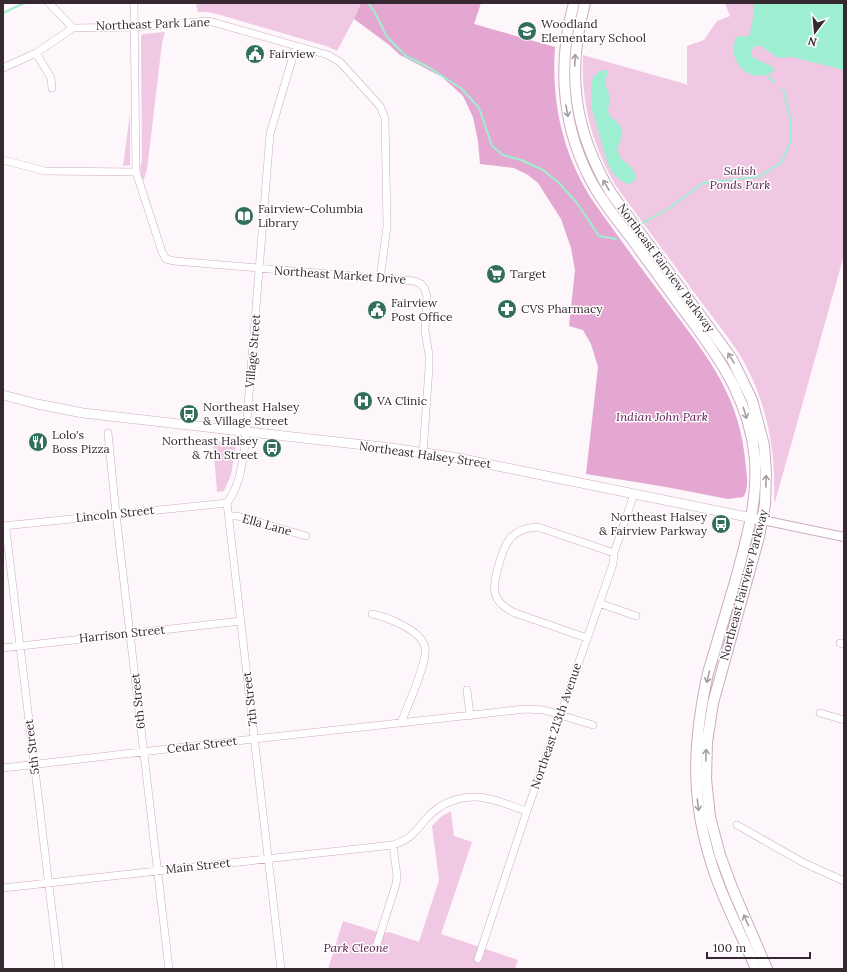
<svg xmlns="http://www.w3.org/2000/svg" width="847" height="972" font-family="Lora,serif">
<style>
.green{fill:#f1c8e4}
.forest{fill:#e3a7d1}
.water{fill:#9eefd1}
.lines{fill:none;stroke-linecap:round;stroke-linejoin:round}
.stream{stroke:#9eefd1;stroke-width:2}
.minor-casing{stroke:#cdacc2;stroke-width:8}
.tertiary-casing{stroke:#cdacc2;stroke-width:10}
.secondary-casing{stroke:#cdacc2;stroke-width:10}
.primary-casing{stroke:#cdacc2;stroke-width:12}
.minor{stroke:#fff;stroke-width:7}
.tertiary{stroke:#fff;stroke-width:8}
.secondary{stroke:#fff;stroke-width:9}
.primary{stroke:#fff;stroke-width:10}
.oneway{stroke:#a49ea2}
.labels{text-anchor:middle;stroke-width:3;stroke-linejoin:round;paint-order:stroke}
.street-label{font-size:12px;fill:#352831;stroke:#fff}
.poi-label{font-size:12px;fill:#352831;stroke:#fff;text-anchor:start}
.park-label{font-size:12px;font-style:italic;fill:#5c164c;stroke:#fff}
</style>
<rect width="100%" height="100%" fill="#fdf6fb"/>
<path class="green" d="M196 3H361L354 19 337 51 326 46 217 14 208 12H198Z
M725 3H844V255L775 502 774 500C776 447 766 397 738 352 724 331 708 311 693 291 668 256 641 221 616 186 592 144 581 104 583 55L689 85 687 83V46L704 40 717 21 730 16Z
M165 32 162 43 147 170 144 179H142L140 167 142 162 141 36 143 34Z
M130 114V165L123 166Z
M213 441 236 444 231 475 224 491 217 492Z
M451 811 454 836 472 842 441 934 518 960 515 969H328L343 921 381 933 389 932 419 942 439 880 432 826 442 816Z"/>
<path class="forest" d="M361 3H481L474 24 555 47C551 103 563 157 595 204 619 238 644 272 669 305 709 359 741 397 746 468 747 477 749 490 743 497L728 499 666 487 586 474 598 367 591 344 583 330 569 326 575 270 571 248 561 219 538 183 528 175 514 168 480 164 478 141 473 117 463 96 442 77 400 55 388 44 354 19Z"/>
<path class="water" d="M753 3H844V70L792 57 778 58 761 46H755L751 51 752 57 773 67 774 71C761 80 744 76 737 62 736 59 734 56 733 53 733 48 734 42 736 37L749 36 753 18Z
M602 70H606L608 72C608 75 605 77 605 80 604 87 609 91 610 98 610 104 606 110 610 116 614 120 621 124 622 130 624 138 615 146 619 154 623 165 635 164 636 179L633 182 626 184 614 175 607 162 591 106V85L593 77Z"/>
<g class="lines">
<path class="stream" d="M368 3 374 11 387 37 406 56 430 68 462 89 479 108 492 146 503 155 521 160 543 170 559 183 577 203 599 236 616 239
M3 13 24 3
M767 75 774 82
M643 223 671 207 703 183 758 177 781 163 791 141 790 117 785 96 783 89"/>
<g class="minor-casing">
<path id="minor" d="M49 3 73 28 134 27 209 21 328 55 340 62 380 106 385 118 387 226 380 279
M134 3 136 172 162 252 166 259 174 261 414 281 421 284 425 289 427 297 425 331 429 355V368L423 453
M36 53 51 78 52 88
M3 68 36 53 73 28
M3 160 45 171 136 172
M108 433 116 514 169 969
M229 516H237L306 536
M3 526 227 503
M3 527 6 530 59 969
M599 603 636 616
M372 614C387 617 421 630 425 647 428 662 407 707 401 723
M587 638 515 613C490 601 492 588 499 564 505 542 512 528 538 527L614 553
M840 643 844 644
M3 648 241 621
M467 690 470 716
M820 713 844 720
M3 768 254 739 525 709 544 710 593 725
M737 825 804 863 844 881
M3 888 393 845C411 839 414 833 426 819 440 802 464 794 485 798 499 800 513 807 527 811
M377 944 396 884 397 876 393 845
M478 959 527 811 613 564 614 553 634 494
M281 969 227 503C240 485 242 466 245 444L270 134 296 46"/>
</g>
<g class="tertiary-casing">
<path id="tertiary" d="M762 520 844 537"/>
</g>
<g class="secondary-casing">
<path id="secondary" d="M3 395 37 404 83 413 391 448 453 457 762 520"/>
</g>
<g class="primary-casing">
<path id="primary" d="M574 3C558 60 561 121 588 175 599 198 616 218 631 238 652 267 673 296 694 324 725 366 750 405 755 459 758 502 746 541 735 582 726 612 717 643 708 673 692 746 690 805 716 877 727 908 743 938 756 969
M585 3C566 73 574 131 611 193L732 359 752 400 764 445 766 473 765 504 759 537 713 703 707 742 706 779 710 817 720 855 733 890 767 969"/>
</g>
<use href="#minor" class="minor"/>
<use href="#tertiary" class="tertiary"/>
<use href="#secondary" class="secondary"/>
<use href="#primary" class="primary"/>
</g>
<defs><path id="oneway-shaft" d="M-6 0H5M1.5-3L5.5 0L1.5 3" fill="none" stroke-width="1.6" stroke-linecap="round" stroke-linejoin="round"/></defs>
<g class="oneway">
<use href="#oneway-shaft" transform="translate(575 60) rotate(-87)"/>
<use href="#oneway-shaft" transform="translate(567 111) rotate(79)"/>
<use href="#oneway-shaft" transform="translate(606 185) rotate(-121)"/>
<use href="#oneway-shaft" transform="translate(731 358) rotate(-122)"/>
<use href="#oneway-shaft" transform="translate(745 413) rotate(73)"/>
<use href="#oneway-shaft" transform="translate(766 481) rotate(-89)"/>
<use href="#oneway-shaft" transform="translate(708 677) rotate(104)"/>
<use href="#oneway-shaft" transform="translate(706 755) rotate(-88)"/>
<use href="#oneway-shaft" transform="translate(698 805) rotate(83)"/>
<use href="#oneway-shaft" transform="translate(746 920) rotate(-114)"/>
</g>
<defs>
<g id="school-disc" transform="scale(1)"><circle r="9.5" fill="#316f5a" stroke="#fff"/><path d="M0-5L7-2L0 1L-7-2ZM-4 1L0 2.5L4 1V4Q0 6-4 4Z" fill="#fff"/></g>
<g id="civic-disc" transform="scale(1)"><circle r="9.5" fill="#316f5a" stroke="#fff"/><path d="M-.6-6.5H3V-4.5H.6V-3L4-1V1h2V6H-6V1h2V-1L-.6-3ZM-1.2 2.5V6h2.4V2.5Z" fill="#fff"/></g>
<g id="library-disc" transform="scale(1)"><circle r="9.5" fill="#316f5a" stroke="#fff"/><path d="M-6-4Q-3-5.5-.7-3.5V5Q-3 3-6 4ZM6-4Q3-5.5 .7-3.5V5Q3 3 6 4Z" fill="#fff"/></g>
<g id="supermarket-disc" transform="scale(1)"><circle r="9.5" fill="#316f5a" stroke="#fff"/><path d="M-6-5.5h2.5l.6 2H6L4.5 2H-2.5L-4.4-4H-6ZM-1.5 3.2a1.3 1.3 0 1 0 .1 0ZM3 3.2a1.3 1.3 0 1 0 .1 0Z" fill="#fff"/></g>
<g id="pharmacy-disc" transform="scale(1)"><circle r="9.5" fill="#316f5a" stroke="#fff"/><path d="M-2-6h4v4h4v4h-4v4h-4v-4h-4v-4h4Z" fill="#fff"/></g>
<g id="hospital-disc" transform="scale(1)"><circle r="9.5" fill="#316f5a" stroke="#fff"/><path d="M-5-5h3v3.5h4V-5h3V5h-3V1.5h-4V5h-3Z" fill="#fff"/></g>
<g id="bus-disc" transform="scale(1)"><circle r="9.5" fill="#316f5a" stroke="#fff"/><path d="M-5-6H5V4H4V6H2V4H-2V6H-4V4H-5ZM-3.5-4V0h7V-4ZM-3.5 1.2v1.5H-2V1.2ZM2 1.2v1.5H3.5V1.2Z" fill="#fff"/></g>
<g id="restaurant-disc" transform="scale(1)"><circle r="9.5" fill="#316f5a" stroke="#fff"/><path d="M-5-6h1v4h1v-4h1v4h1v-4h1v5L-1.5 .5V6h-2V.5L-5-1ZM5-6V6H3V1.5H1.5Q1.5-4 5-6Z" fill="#fff"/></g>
</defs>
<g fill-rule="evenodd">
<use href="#school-disc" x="527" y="31"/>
<use href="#civic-disc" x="255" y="54"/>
<use href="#library-disc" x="244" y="216"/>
<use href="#supermarket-disc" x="496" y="274"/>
<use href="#pharmacy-disc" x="507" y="309"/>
<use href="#civic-disc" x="377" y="310"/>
<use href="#hospital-disc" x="363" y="401"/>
<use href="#bus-disc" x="189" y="414"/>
<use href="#restaurant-disc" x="38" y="442"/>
<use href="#bus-disc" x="272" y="448"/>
<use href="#bus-disc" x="721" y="524"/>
</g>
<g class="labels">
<g class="street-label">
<text transform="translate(153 24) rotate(-2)" y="4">Northeast Park Lane</text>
<text transform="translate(666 268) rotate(54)" y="4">Northeast Fairview Parkway</text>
<text transform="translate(340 275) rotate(4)" y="4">Northeast Market Drive</text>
<text transform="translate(253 351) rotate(-85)" y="4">Village Street</text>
<text transform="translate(425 455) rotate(8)" y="4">Northeast Halsey Street</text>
<text transform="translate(115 514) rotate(-6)" y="4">Lincoln Street</text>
<text transform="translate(267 525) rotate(16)" y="4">Ella Lane</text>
<text transform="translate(744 585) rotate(-75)" y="4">Northeast Fairview Parkway</text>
<text transform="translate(122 634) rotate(-6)" y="4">Harrison Street</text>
<text transform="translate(250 699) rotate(-97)" y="4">7th Street</text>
<text transform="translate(138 701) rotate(-96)" y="4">6th Street</text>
<text transform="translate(556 726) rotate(-71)" y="4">Northeast 213th Avenue</text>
<text transform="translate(202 745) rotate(-7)" y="4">Cedar Street</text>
<text transform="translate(32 747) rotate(-97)" y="4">5th Street</text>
<text transform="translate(198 866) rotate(-6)" y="4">Main Street</text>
</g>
<g class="poi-label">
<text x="541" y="28">Woodland<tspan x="541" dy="14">Elementary School</tspan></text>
<text x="269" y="58">Fairview</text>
<text x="258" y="213">Fairview-Columbia<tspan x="258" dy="14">Library</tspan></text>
<text x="510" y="278">Target</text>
<text x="391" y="307">Fairview<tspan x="391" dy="14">Post Office</tspan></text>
<text x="521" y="313">CVS Pharmacy</text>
<text x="377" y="405">VA Clinic</text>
<text x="203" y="411">Northeast Halsey<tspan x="203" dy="14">&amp; Village Street</tspan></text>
<text x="52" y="439">Lolo's<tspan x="52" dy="14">Boss Pizza</tspan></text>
<text x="258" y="445" text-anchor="end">Northeast Halsey<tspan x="258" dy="14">&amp; 7th Street</tspan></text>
<text x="707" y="521" text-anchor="end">Northeast Halsey<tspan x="707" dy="14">&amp; Fairview Parkway</tspan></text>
</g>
<g class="park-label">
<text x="740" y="175">Salish<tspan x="740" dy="14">Ponds Park</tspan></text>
<text x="662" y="421">Indian John Park</text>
<text x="356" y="952">Park Cleone</text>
</g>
</g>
<rect width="847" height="972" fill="none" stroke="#352831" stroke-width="8"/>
<g transform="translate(815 32) rotate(196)" stroke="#ffffff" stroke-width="3" paint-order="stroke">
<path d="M0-3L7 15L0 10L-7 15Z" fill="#352831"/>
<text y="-6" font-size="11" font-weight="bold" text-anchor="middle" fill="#352831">N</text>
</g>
<path d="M707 952v6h103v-6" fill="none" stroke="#352831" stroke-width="2"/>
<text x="713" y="952" font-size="12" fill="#352831" stroke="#ffffff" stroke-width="3" paint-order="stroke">100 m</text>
</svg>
